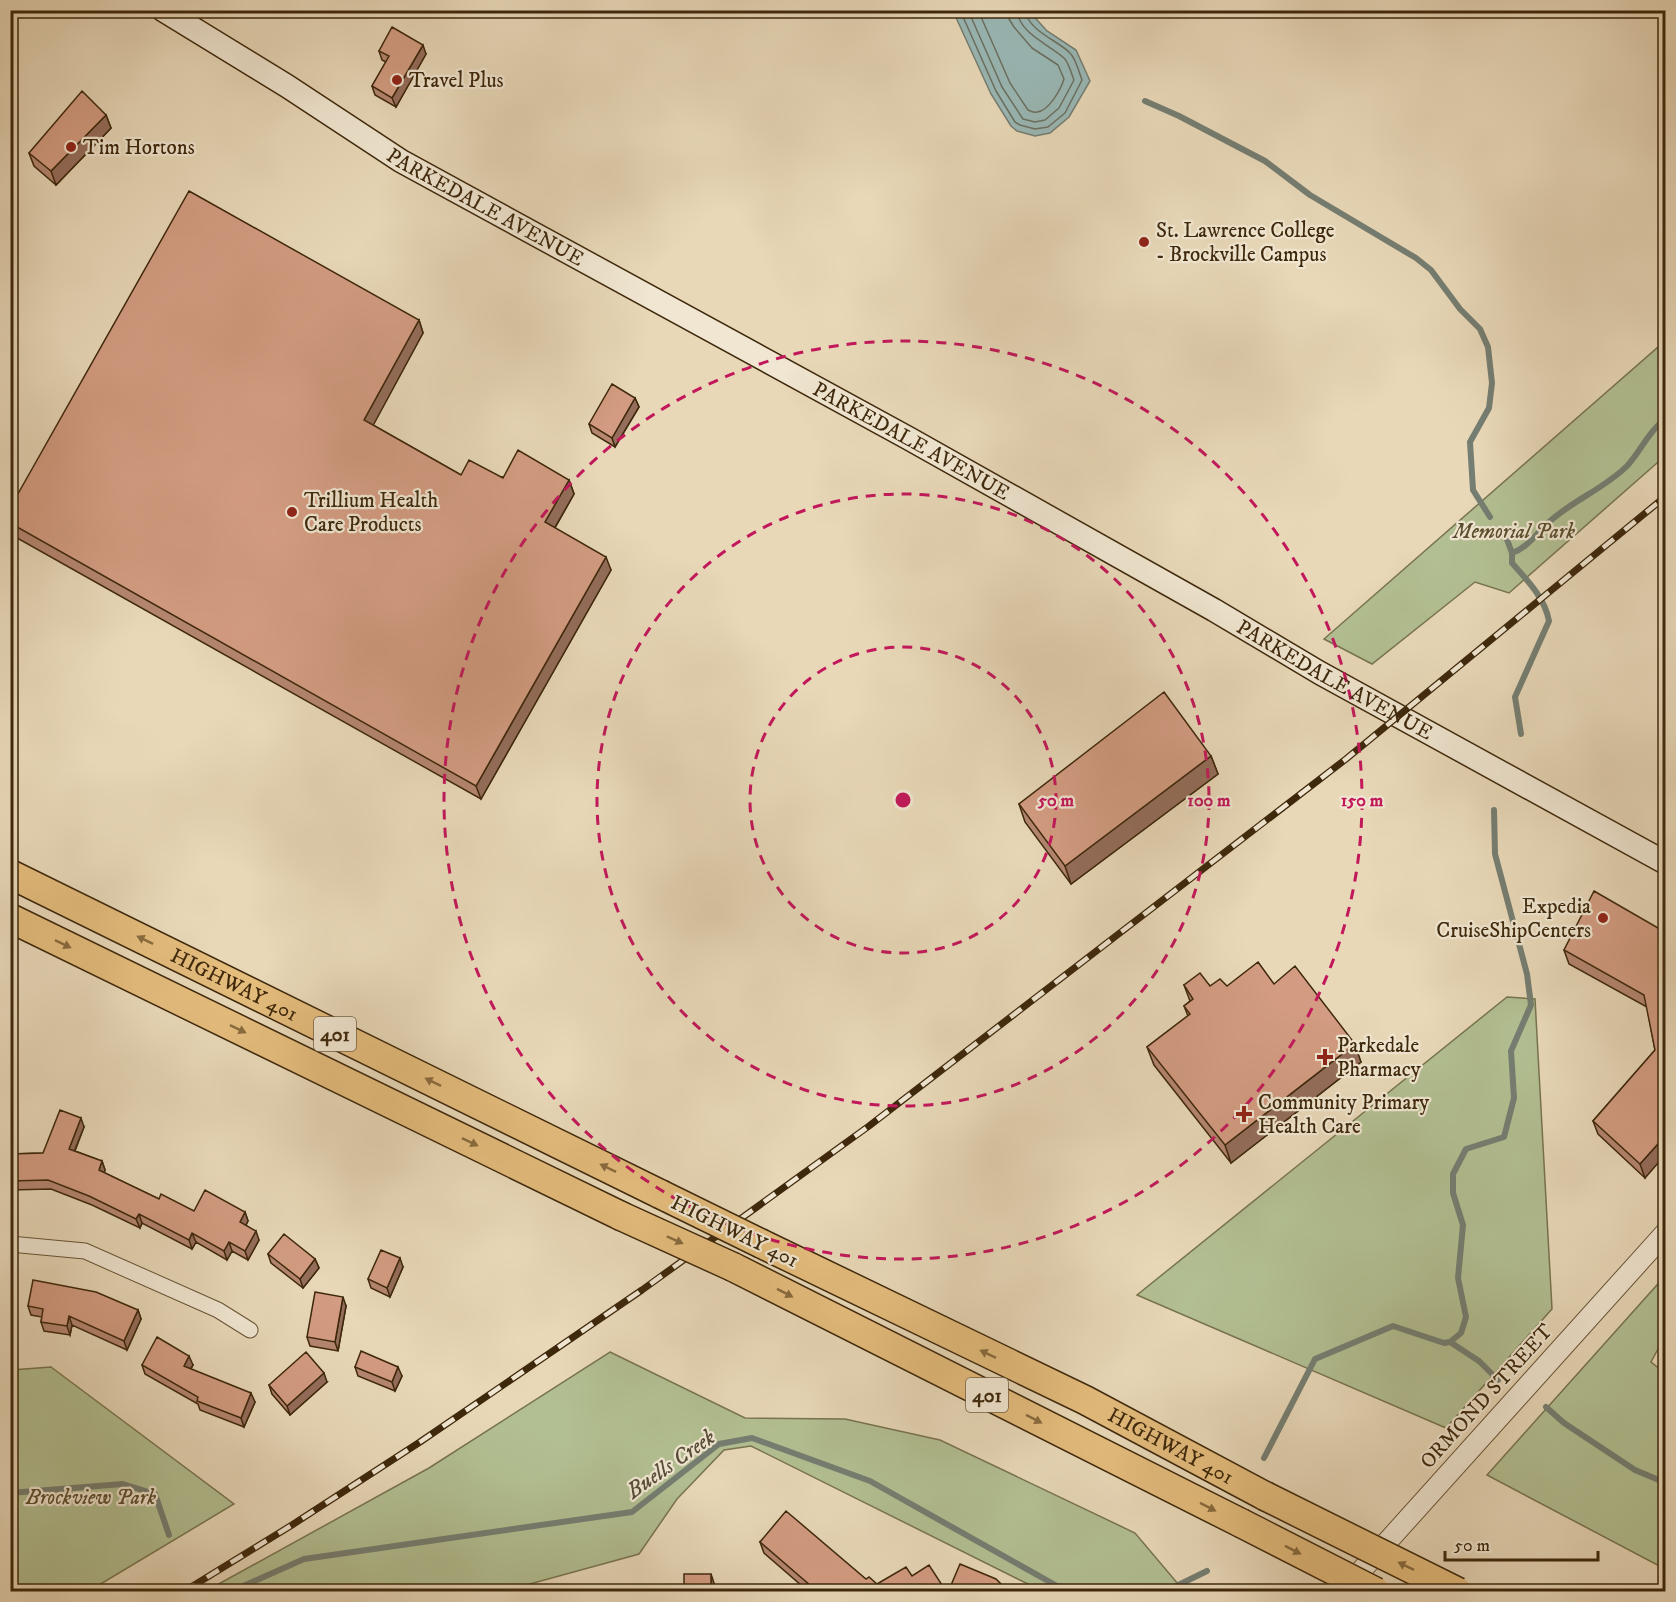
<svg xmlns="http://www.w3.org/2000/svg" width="1676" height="1602" font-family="'IM FELL DW Pica',serif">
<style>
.green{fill:#b2bf92;stroke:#78744f;stroke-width:1.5}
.water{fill:#99b8b6;stroke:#757e72;stroke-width:1.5}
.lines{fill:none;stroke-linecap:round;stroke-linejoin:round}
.shore{stroke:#6c7061;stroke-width:1.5}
.stream{stroke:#757e72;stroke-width:6}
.minor-casing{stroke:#685437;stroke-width:17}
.tertiary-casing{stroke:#685437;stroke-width:22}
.secondary-casing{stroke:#3e280c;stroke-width:25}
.motorway-casing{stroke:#3e280c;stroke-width:31}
.minor{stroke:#f0e6d1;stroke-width:15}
.tertiary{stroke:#f0e6d1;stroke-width:20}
.secondary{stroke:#f0e6d1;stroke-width:22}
.motorway{stroke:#e4bc7c;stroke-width:28}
.rail-casing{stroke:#3e280c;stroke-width:7}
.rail{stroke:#f0e6d1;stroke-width:4.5;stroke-dasharray:14;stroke-linecap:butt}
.motorway-bridge-casing{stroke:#3e280c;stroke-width:31;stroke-linecap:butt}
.motorway-bridge{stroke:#e4bc7c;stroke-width:28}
.wall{fill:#b58670;stroke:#3e280c;stroke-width:1.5}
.shaded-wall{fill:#946d5b;stroke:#3e280c;stroke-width:1.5}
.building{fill:#d39c82;stroke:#3e280c;stroke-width:1.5}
.oneway{fill:#896b3e}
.ring{fill:none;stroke:#c2185b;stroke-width:3;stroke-dasharray:10 8}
.poi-dot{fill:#8f2418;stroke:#f0e6d1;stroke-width:2}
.labels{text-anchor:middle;stroke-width:4.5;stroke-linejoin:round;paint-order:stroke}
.shield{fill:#f0e6d1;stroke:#736147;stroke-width:1.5}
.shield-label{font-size:20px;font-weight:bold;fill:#3e280c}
.poi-label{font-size:21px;fill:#3e280c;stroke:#f0e6d1;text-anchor:start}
.street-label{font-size:21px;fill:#3e280c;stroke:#f0e6d1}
.park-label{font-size:21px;font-style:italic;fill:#5b4e2e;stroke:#f0e6d1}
.water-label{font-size:22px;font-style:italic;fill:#554c36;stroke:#f0e6d1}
.centre{fill:#c2185b;stroke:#f0e6d1;stroke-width:3}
.ring-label{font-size:18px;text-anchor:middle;font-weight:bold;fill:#c2185b;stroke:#f0e6d1;stroke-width:4.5;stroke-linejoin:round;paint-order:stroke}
</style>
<rect width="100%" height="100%" fill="#e8d8b8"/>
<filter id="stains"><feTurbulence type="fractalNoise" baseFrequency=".00333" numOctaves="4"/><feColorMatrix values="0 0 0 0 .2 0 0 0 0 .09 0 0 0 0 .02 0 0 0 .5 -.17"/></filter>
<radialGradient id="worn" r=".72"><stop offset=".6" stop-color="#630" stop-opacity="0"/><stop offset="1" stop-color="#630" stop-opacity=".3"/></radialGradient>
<path class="green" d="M1665 341V456L1509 593 1475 582 1372 664 1324 639Z
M1507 997 1535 999 1552 1309 1446 1428 1137 1295Z
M1665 1276V1336L1651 1362 1665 1373V1569L1487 1475Z
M610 1352 745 1418 845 1419 940 1440 1135 1533 1184 1591H1042L751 1446 724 1450 677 1499 639 1554 504 1591H206L429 1468Z
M51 1367 234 1504 89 1591H11V1370Z"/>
<path class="water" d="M953 11H1029L1047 31 1076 50 1090 81 1069 117 1050 133 1035 136 1017 131 1011 126 991 94Z"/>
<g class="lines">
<path class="shore" d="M960 10 996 91 1015 122 1020 125 1035 129 1048 127 1065 113 1082 80C1079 72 1076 59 1070 53 1059 41 1028 31 1025 10
M968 10 1002 87 1023 119 1035 122 1045 120 1059 108 1074 80C1071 73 1069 63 1064 58 1049 44 1019 34 1017 10
M978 10 1010 83 1028 110C1030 111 1034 113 1037 112 1049 111 1061 89 1064 79L1058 65 1032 48 1014 27 1009 19 1008 10"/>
<path class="stream" d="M1145 101 1179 116 1265 161 1310 195 1416 258 1431 270 1460 309 1480 329 1488 347 1492 383 1489 408 1470 442 1473 490 1490 517
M1505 534 1512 553V563C1527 580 1545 598 1549 621L1515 697 1521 734
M1512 553C1527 548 1536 534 1548 523 1571 501 1604 489 1627 466 1640 452 1650 429 1666 419
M1450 1342 1479 1361 1498 1380
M1546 1407 1564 1423 1635 1470 1666 1483
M1264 1458 1315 1359 1393 1326 1444 1343 1450 1342 1461 1333 1466 1317 1458 1278 1463 1225 1453 1193V1174L1466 1149 1504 1137 1514 1098 1511 1051 1531 1005 1527 974 1495 854 1494 810
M10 1493 123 1484 155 1494 169 1535
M230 1592 304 1559 632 1512 719 1444 752 1438 870 1481 1057 1586 1104 1592
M1164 1592 1207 1571"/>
<g class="minor-casing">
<path id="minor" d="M10 1244 85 1251 218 1310 250 1330"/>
</g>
<g class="tertiary-casing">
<path id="tertiary" d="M1342 1592 1666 1232"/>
</g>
<g class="secondary-casing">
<g id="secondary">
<path id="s1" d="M163 10 287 86 401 161 908 438 1214 610 1320 673 1666 863"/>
</g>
</g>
<g class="motorway-casing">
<g id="motorway">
<path id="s2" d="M10 874 660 1194"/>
<path d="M10 918 621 1216"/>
<path id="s3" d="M762 1244 1085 1400 1265 1496"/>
<path d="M733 1267 1241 1523"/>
</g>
</g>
<use href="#minor" class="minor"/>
<use href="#tertiary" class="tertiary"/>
<use href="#secondary" class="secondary"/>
<use href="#motorway" class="motorway"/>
<g class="rail-casing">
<path id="rail" d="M183 1592 292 1525 420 1442 642 1290 869 1126 1346 759 1666 496"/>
</g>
<use href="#rail" class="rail"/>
<g class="motorway-bridge-casing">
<path id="motorway-bridge" d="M660 1194 762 1244
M621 1216 733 1267
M1265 1496 1458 1592
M1241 1523 1376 1592"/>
</g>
<use href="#motorway-bridge" class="motorway-bridge"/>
</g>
<path class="wall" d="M379 51 426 54 396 107 375 95 372 86 386 62 382 60Z
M106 115 111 128 56 185 34 166 29 153Z
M419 320 423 333 373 425 461 475 569 480 574 494 555 528 611 570 481 799 10 534V508Z
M635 398 639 407 615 447 592 433 589 424Z
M1211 756 1218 774 1071 884 1025 822 1019 804Z
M1665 932 1645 1178 1598 1134 1593 1121 1655 1050 1647 1007 1569 964 1564 950Z
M1274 984 1361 1062 1231 1163 1154 1065 1147 1047 1188 1016 1184 1006 1190 1001 1184 985 1227 986Z
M84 1127 75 1151 102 1161 105 1170 104 1173 159 1199 194 1211 245 1212 248 1221 246 1225 259 1240 248 1260 232 1251 227 1260 196 1242 192 1249 142 1223 140 1228 92 1205 51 1189 10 1190V1152L11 1154 43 1153Z
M268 1254 315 1259 319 1268 303 1288 271 1263Z
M403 1267 390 1297 371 1288 368 1279Z
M28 1306 138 1310 141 1319 127 1350 72 1325 70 1335 44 1331 41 1322 42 1317 31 1315Z
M346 1306 338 1351 310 1346 307 1337Z
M142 1365H193L191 1369 255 1402 244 1427 200 1410 198 1404 145 1374Z
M355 1367 402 1376 395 1391 358 1376Z
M327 1382 290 1415 272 1394 269 1385Z
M760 1542 877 1584 912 1576 945 1592H809L764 1553Z"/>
<path class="shaded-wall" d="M423 45 426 54 396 107 392 98Z
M106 115 111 128 56 185 51 171Z
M419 320 423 333 369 433 364 420Z
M635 398 639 407 615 447 612 438Z
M569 480 574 494 550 536 545 522Z
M606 557 611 570 481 799 476 786Z
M1211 756 1218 774 1071 884 1065 866Z
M1355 1044 1361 1062 1231 1163 1225 1145Z
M81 1118 84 1127 72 1157 69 1149Z
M1665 1136V1155L1645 1178 1640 1164Z
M102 1161 105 1170 102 1179 99 1170Z
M245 1212 248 1221 243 1231 240 1222Z
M139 1214 142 1223 140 1228 136 1219Z
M256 1231 259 1240 248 1260 245 1251Z
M192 1233 196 1242 192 1249 189 1240Z
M229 1242 232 1251 227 1260 224 1251Z
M400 1258 403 1267 390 1297 387 1288Z
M315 1259 319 1268 303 1288 300 1279Z
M343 1297 346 1306 338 1351 335 1342Z
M138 1310 141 1319 127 1350 124 1341Z
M69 1316 72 1325 70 1335 67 1326Z
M189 1356 193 1365 187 1375 184 1366Z
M398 1367 402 1376 395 1391 392 1382Z
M324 1373 327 1382 290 1415 287 1406Z
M251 1393 255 1402 244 1427 241 1418Z
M711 1574 714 1583 715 1592H711Z
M844 1585 846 1592H839Z"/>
<path class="building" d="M392 27 423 45 392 98 372 86 389 56 379 51Z
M82 91 106 115 51 171 29 153Z
M189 191 419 320 364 420 461 475 469 460 503 478 518 450 569 480 545 522 606 557 476 786 10 523V508Z
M612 384 635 398 612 438 589 424Z
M1164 692 1211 756 1065 866 1019 804Z
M1594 891 1665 932V1136L1640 1164 1593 1121 1655 1050 1644 995 1564 950Z
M1258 962 1274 984 1295 966 1355 1044 1225 1145 1147 1047 1190 1014 1184 1006 1193 999 1184 985 1200 973 1210 986 1220 979 1227 986Z
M60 1110 81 1118 69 1149 102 1161 99 1170 159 1199 161 1194 194 1211 205 1190 245 1212 240 1222 256 1231 245 1251 229 1242 224 1251 192 1233 189 1240 139 1214 136 1219 89 1196 48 1180 10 1181V1154L43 1153Z
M284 1234 315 1259 300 1279 268 1254Z
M381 1250 400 1258 387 1288 368 1279Z
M33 1280 96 1292 138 1310 124 1341 69 1316 67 1326 41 1322 43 1309 28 1306Z
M315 1292 343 1297 335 1342 307 1337Z
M157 1337 189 1356 184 1366 251 1393 241 1418 197 1401 198 1397 142 1365Z
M361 1351 398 1367 392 1382 355 1367Z
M306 1352 324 1373 287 1406 269 1385Z
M786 1511 866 1579 869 1577 877 1584 906 1567 912 1576 929 1565 944 1588 938 1592H851L844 1585 839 1592H818L760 1542Z
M960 1564 996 1579 1009 1592H953L949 1590Z
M684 1574H711V1592H670V1585H684Z"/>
<defs><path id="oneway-solid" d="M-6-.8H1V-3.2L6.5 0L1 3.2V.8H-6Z" transform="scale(1.5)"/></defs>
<g class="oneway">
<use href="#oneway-solid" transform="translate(145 940) rotate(-154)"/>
<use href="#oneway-solid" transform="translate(63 944) rotate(26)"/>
<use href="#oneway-solid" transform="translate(238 1029) rotate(26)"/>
<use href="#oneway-solid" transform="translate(433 1082) rotate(-154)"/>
<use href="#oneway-solid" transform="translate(470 1142) rotate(26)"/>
<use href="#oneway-solid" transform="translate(608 1168) rotate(-154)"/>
<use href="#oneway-solid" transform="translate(675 1240) rotate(24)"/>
<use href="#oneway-solid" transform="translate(785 1293) rotate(27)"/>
<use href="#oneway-solid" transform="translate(988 1354) rotate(-154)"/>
<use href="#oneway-solid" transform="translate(1034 1419) rotate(27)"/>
<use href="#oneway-solid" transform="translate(1208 1507) rotate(27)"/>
<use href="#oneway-solid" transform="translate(1293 1550) rotate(27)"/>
<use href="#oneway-solid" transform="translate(1406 1566) rotate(-154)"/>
</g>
<g class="ring">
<circle cx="903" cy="800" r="153"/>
<circle cx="903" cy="800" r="306"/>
<circle cx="903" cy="800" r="459"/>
</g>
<g class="poi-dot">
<circle cx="397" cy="80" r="6"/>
<circle cx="71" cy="147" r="6"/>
<circle cx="1144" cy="242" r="6"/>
<circle cx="292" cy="512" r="6"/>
<circle cx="1603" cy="918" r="6"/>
<path d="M1322 1048h6v6h6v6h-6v6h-6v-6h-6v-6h6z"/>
<path d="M1241 1105h6v6h6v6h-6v6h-6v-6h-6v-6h6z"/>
</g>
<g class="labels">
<g class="shield">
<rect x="314" y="1017" width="42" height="34" rx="4.5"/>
<rect x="966" y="1378" width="42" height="34" rx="4.5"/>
</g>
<g class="shield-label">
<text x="335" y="1041">401</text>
<text x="987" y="1402">401</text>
</g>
<g class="poi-label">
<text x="409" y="87">Travel Plus</text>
<text x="83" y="154">Tim Hortons</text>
<text x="1156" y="237">St. Lawrence College<tspan x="1156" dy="24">- Brockville Campus</tspan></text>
<text x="304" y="507">Trillium Health<tspan x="304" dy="24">Care Products</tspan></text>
<text x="1591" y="913" text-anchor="end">Expedia<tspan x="1591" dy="24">CruiseShipCenters</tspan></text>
<text x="1337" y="1052">Parkedale<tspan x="1337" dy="24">Pharmacy</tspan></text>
<text x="1258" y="1109">Community Primary<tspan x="1258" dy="24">Health Care</tspan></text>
</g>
<g class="street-label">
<text dy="7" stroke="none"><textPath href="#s1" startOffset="378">PARKEDALE AVENUE</textPath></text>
<text dy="7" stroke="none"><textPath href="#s1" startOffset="864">PARKEDALE AVENUE</textPath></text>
<text dy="7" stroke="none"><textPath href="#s1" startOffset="1350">PARKEDALE AVENUE</textPath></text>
<text dy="7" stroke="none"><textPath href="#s2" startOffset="250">HIGHWAY 401</textPath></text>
<text transform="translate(735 1231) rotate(26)" y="7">HIGHWAY 401</text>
<text transform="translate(1486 1396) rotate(-48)" y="7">ORMOND STREET</text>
<text dy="7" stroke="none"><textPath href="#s3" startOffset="456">HIGHWAY 401</textPath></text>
</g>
<g class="park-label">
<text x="1514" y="538">Memorial Park</text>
<text x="91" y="1504">Brockview Park</text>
</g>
<g class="water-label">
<text transform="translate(670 1463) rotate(-35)" y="8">Buells Creek</text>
</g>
</g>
<circle cx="903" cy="800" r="9" class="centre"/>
<g class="ring-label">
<text x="1056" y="806">50 m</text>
<text x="1209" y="806">100 m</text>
<text x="1362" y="806">150 m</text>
</g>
<rect width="1676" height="1602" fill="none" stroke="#e8d8b8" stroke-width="36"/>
<rect x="12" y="12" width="1652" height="1578" fill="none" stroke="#3e280c" stroke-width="3"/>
<rect x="18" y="18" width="1640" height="1566" fill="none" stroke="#3e280c" stroke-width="1.5"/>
<path d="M1445 1551v9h153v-9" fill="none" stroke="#3e280c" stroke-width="3"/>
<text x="1454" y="1551" font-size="18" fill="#3e280c" stroke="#f0e6d1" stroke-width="4.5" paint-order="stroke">50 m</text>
<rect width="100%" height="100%" filter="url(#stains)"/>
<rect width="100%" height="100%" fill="url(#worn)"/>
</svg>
